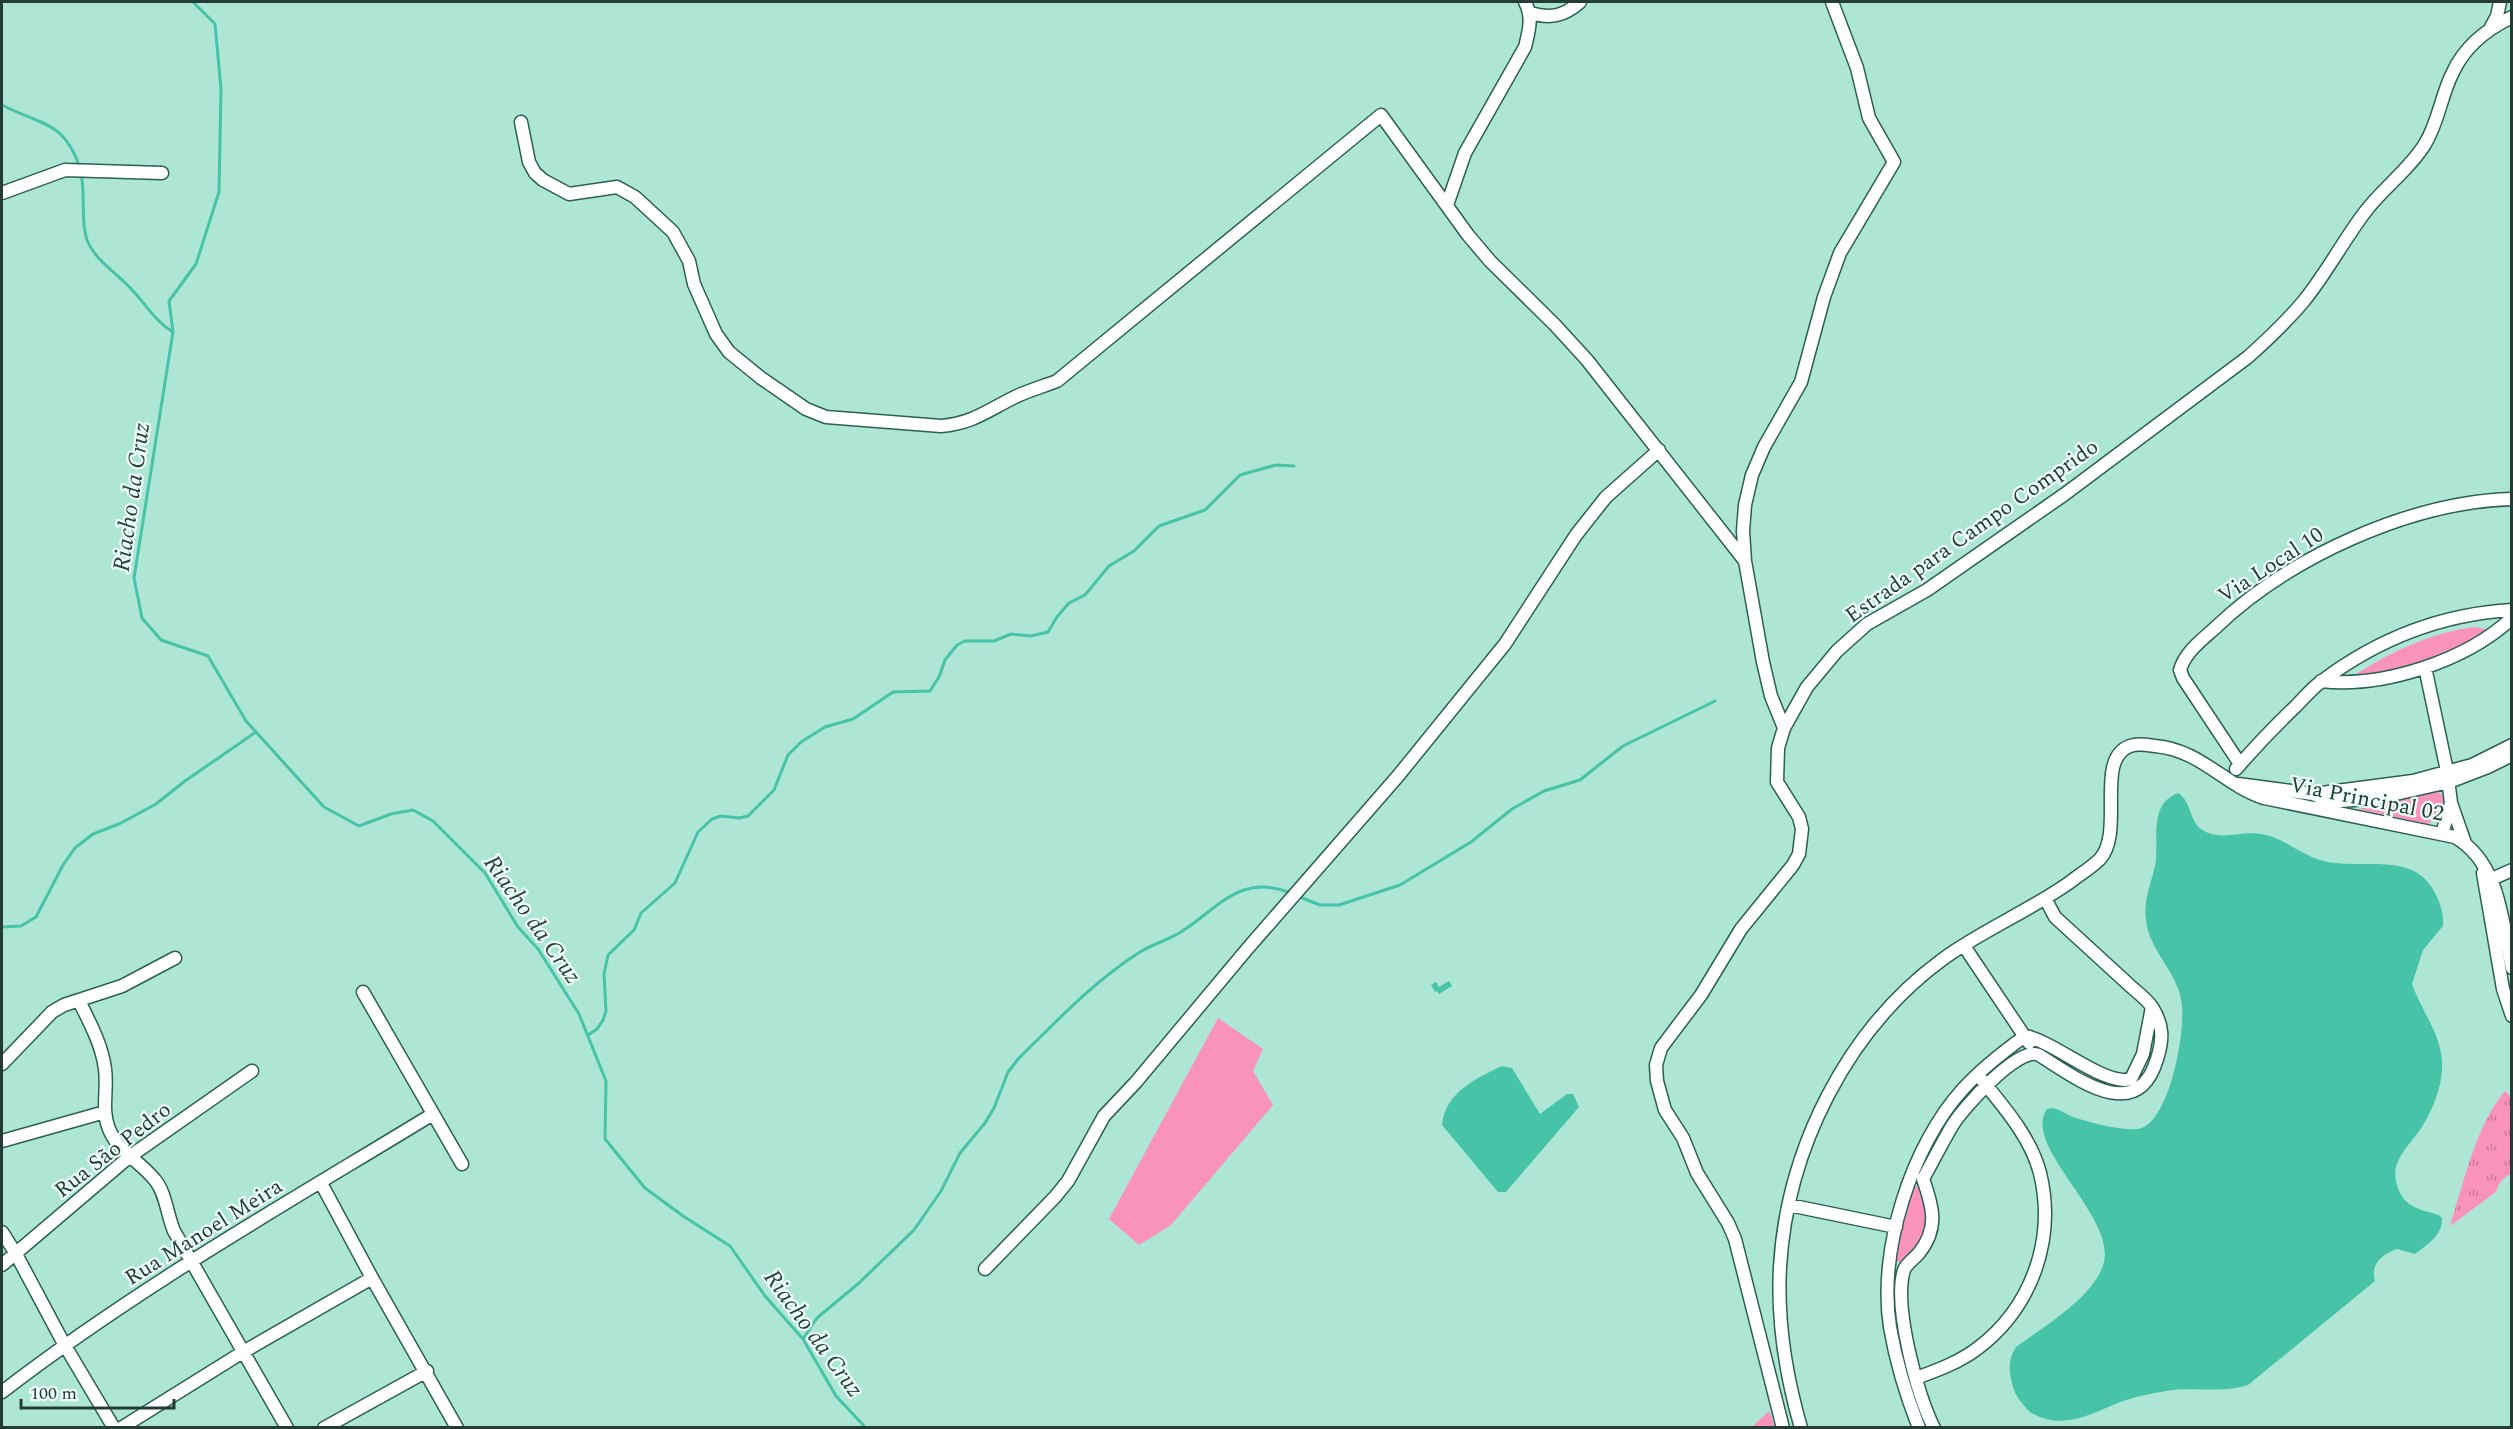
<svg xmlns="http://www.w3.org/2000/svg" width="2513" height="1429" font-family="Spectral,serif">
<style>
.grass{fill:url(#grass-tufts)}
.park{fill:#fa93bc}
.water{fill:#47c3a7}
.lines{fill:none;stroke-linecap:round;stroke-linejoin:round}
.stream{stroke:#47c3a7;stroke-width:3}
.minor-casing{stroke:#2b6053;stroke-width:15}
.minor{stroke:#fff;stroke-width:12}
.labels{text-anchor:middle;stroke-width:4.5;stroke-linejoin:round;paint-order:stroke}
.street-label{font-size:22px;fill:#253c36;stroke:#edfef9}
.water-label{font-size:24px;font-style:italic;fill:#2a443d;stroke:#edfef9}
</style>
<defs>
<pattern id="grass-tufts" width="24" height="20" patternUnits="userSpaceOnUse" patternTransform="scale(1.5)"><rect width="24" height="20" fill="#fa93bc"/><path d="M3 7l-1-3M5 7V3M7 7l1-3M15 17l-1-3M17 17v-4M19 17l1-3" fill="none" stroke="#ca799a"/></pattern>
</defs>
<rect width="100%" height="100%" fill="#aee6d6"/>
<path class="grass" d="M2505 1091 2511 1097V1174C2503 1178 2498 1183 2496 1192L2450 1226C2464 1182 2475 1127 2505 1091Z"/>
<path class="park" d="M2475 627 2489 630C2438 660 2410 669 2352 677 2388 653 2432 632 2475 627Z
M2438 792 2443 795C2444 808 2439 819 2427 824L2358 809Z
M1218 1018 1263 1049 1253 1071 1273 1105 1171 1225 1139 1245 1109 1219Z
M1915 1186 1919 1187 1922 1192C1931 1220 1927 1243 1903 1263L1898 1262 1895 1258 1901 1224 1912 1191Z
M1769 1411 1775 1427H1752Z"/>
<path class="water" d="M2178 793C2193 802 2188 824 2206 832 2224 840 2243 831 2261 834 2282 837 2300 854 2320 860 2359 872 2415 848 2436 895 2441 905 2444 916 2443 926L2423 950 2412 984C2422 1013 2444 1037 2442 1069 2441 1089 2433 1109 2423 1125 2411 1145 2389 1160 2397 1185 2399 1192 2403 1199 2409 1204 2418 1210 2429 1212 2439 1215L2442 1218C2443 1235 2427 1245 2415 1254L2397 1249C2382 1254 2370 1264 2375 1281L2248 1385C2221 1394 2193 1386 2166 1391 2148 1394 2129 1398 2113 1405 2083 1418 2059 1429 2030 1412 2024 1406 2017 1398 2014 1390 2009 1375 2007 1360 2016 1347 2043 1327 2096 1296 2104 1262 2115 1215 2021 1145 2047 1109 2057 1106 2064 1114 2073 1117 2088 1122 2130 1134 2144 1127 2171 1113 2187 1027 2181 999 2176 971 2149 950 2146 920 2143 901 2151 884 2155 866 2160 841 2147 805 2178 793Z
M1449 981 1452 986 1439 994 1437 991 1435 992 1431 985 1436 982 1439 987Z
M1502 1066 1512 1068 1540 1114 1567 1094H1573L1579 1107 1506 1192H1498L1442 1125C1445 1093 1476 1078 1502 1066Z"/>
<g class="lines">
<path class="stream" d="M193 2 215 24 221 89 219 192 196 264 169 301 173 332 134 578 142 618 161 640 208 656 246 721 324 807 359 826 391 814 413 810 433 821 485 873 518 927 538 949 579 1014 606 1081 605 1139 645 1188 683 1216 730 1246 765 1296 803 1339 836 1396 866 1428
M2 105C40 125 64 120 80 168
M81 174C86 196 80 220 87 240 95 261 120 275 134 292 147 306 156 322 173 332
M1297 896 1320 905H1339L1400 885 1471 842 1512 809 1544 791 1580 780 1623 746 1715 701
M2 927 21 926 36 917 63 865 75 848 93 834 119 824 156 804 185 781 256 732
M588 1035 597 1029 603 1020 606 1011 604 974 608 955 634 930 641 913 675 883 698 832 712 819 721 816 739 818 748 816 774 790 788 755 801 742 825 727 853 719 893 692 930 691 939 677 945 660 957 645 965 641H994L1011 634 1031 636 1048 632 1057 617 1069 603 1085 595 1109 566 1134 551 1159 526 1205 510 1240 475 1276 465 1294 466
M803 1339 817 1318 859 1283 914 1230 941 1191 960 1153 985 1123 994 1108 1008 1072 1019 1058C1057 1021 1094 981 1140 952 1153 944 1168 940 1181 932 1220 907 1240 873 1291 893"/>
<g class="minor-casing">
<path id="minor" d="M1530 13C1551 19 1564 16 1580 2
M2491 27 2497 16 2500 2
M521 122 529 162 535 173 543 180 569 194 617 187 635 197 673 232 689 261 694 284 716 334 729 352 761 378 806 409 826 417 941 426C974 423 988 410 1017 396 1030 390 1044 386 1057 381L1381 115 1468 235 1490 261 1555 325 1587 360 1745 561 1763 662 1771 696 1784 728
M2 193 65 170 162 173
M1447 205 1465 153 1525 47C1529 31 1533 17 1525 2
M1745 561 1743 531 1745 505 1752 475 1764 447 1801 382 1824 297 1840 253 1894 162 1869 118 1857 68 1832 2
M2425 667 2447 771 2451 803 2465 843
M2321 681C2383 688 2466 661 2512 618
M2240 764 2183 678 2180 670C2185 652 2202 640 2215 628 2288 558 2409 502 2512 499
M2236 769C2255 747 2275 726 2296 706 2304 698 2312 688 2322 681 2378 639 2442 614 2512 610
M2238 784 2313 794 2329 802 2378 798 2449 782 2488 767 2512 755
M2314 794 2413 781 2472 765 2512 745
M2442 834 2451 803
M2483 873 2503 989 2512 1016
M2485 882 2512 870
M1964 946 2029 1043
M363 992 462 1164
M79 1001C90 1023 102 1045 105 1069 108 1089 101 1110 109 1129 118 1152 140 1161 155 1180 166 1193 167 1215 174 1231L287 1428
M2 1064 52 1012 64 1005 122 986 175 958
M2 1141 105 1112
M321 1183 372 1278 457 1428
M1789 1205 1896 1227
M2 1232 16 1254 64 1344 114 1428
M2 1265 129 1157 252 1071
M985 1269 1055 1197 1068 1181 1104 1116 1136 1082 1248 948 1398 776 1505 644 1576 535 1606 497 1659 450
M1916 1378C1938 1370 1960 1362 1978 1348 2032 1307 2056 1239 2040 1173 2031 1138 2004 1107 1982 1080
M2 1392C137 1288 287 1203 433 1114
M121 1428 243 1352 372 1278
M324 1428 427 1371
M1783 1428 1735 1239 1728 1223 1697 1173 1683 1138 1665 1110 1657 1081 1656 1065 1661 1048 1701 995 1741 929 1793 865 1799 854 1802 829 1799 817 1777 782 1778 748 1784 728 1807 687 1837 651 1867 624 1927 590 2065 494 2248 357C2267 340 2286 322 2303 302 2326 274 2343 241 2365 212 2383 188 2409 170 2425 144 2439 121 2441 95 2453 72 2465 46 2487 29 2512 17
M1801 1428C1786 1376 1777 1321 1780 1267 1787 1149 1847 1029 1943 959 1984 929 2032 910 2073 880 2082 873 2092 867 2100 859 2125 831 2094 759 2130 746 2138 743 2147 745 2155 746 2201 750 2224 785 2264 798L2455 837C2500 863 2502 922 2512 968
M1919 1428C1906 1395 1896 1362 1890 1327 1878 1251 1911 1146 1963 1089 1981 1069 2003 1052 2025 1036 2054 1041 2105 1087 2131 1079L2143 1054 2152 1007
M1934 1428C1917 1395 1893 1305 1904 1270 1906 1264 1915 1258 1919 1253 1939 1228 1933 1207 1923 1179 1933 1161 1942 1143 1952 1126 1963 1108 2019 1045 2039 1055 2076 1078 2137 1126 2157 1059 2163 1040 2164 1026 2152 1007 2146 998 2134 990 2126 982 2102 960 2079 939 2055 917L2046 900"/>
</g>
<use href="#minor" class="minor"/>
</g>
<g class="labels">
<g class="street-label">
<text transform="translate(1971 530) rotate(-35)" y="8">Estrada para Campo Comprido</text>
<text transform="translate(2270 564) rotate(-33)" y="8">Via Local 10</text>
<text transform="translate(2367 798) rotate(11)" y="8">Via Principal 02</text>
<text transform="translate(112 1149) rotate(-38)" y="8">Rua São Pedro</text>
<text transform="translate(203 1231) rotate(-32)" y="8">Rua Manoel Meira</text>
</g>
<g class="water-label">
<text transform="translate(131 497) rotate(-82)" y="8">Riacho da Cruz</text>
<text transform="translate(533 919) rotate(55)" y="8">Riacho da Cruz</text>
<text transform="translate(814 1333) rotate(54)" y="8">Riacho da Cruz</text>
</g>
</g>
<rect width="2513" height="1429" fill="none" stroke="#253c36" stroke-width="6"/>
<path d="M21 1399v9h153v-9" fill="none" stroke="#253c36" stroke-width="3"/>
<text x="30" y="1399" font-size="18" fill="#253c36" stroke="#edfef9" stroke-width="4.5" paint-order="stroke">100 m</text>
</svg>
